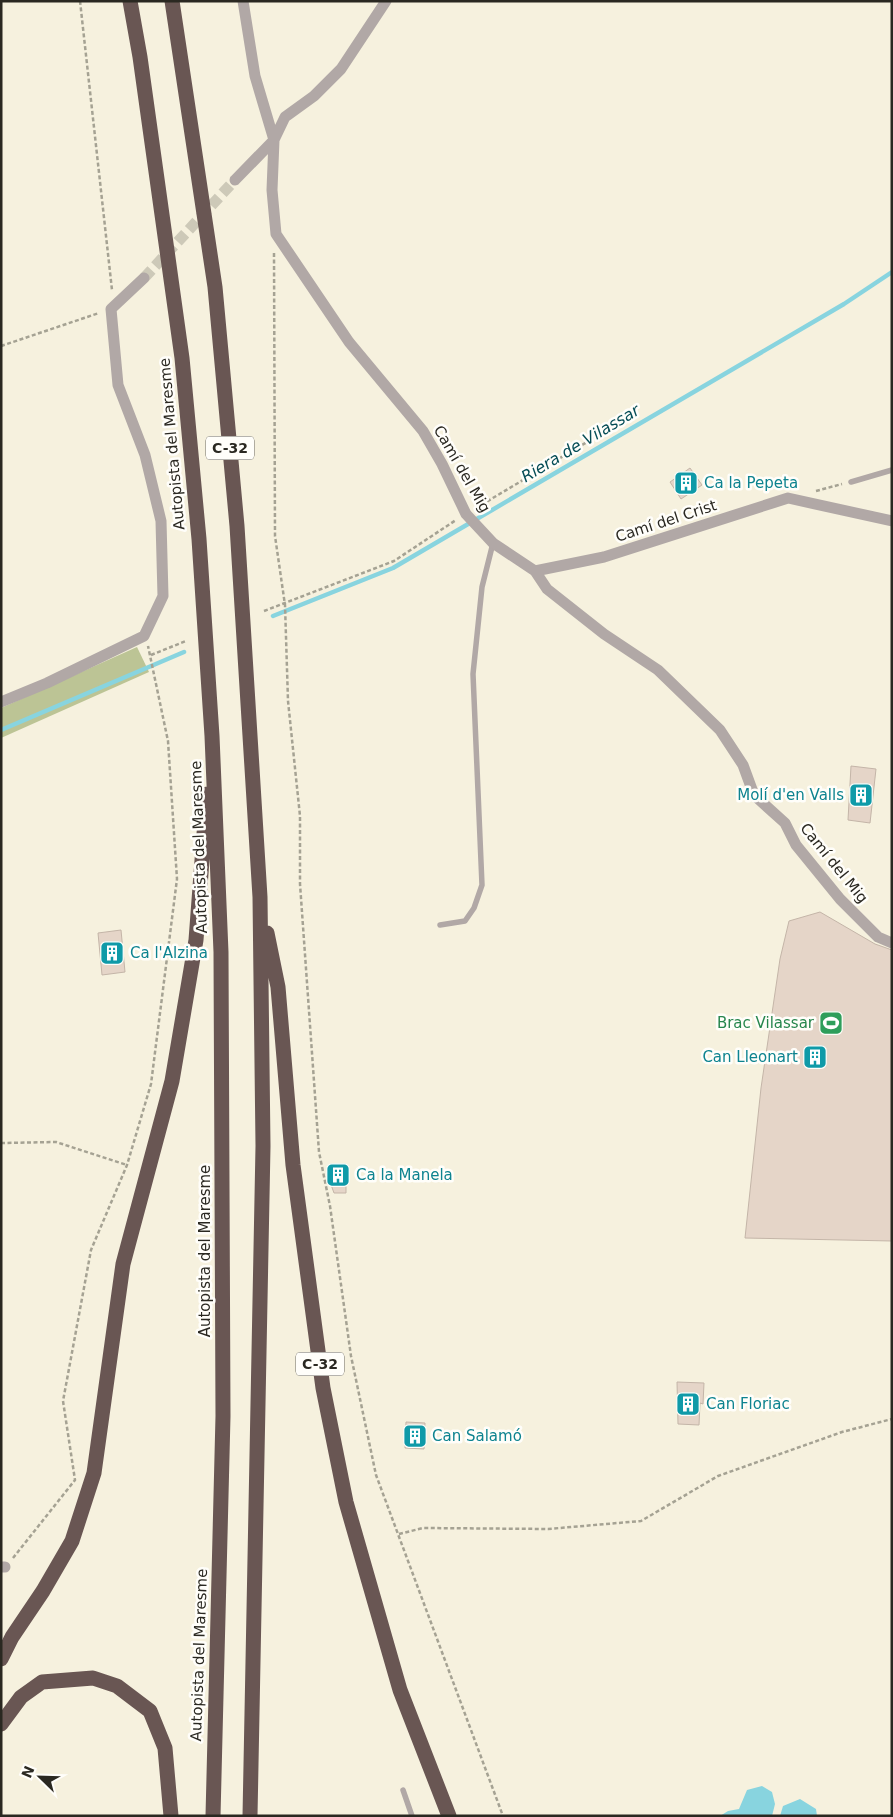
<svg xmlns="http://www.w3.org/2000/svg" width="893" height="1817" font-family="'DejaVu Sans',sans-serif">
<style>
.green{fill:#bcc495}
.water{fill:#88d4df}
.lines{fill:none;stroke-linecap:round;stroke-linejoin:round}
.stream{stroke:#88d4df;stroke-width:4.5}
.building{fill:#e5d5c8;stroke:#c4b5a8}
.street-tunnel{stroke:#cdc9b8;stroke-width:11;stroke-dasharray:11 5.5;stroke-linecap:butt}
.path{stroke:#a5a293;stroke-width:2.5;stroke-dasharray:4 2.5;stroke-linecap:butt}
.lane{stroke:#b1a8a6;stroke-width:5.5}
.street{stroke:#b1a8a6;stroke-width:11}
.highway{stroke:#695653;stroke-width:15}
.labels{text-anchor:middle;stroke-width:5;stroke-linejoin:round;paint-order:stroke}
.shield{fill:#fffefa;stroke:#6a6862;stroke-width:1}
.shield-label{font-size:14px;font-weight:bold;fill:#2a2821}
.street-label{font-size:15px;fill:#2a2821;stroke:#fffefa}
.culture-label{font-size:15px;fill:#0d838f;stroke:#fffefa;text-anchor:start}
.leisure-label{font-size:15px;fill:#27864d;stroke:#fffefa;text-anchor:end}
.water-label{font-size:16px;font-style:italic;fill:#064d56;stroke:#fffefa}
</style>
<rect width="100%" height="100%" fill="#f6f1de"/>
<path class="green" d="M137 647 149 672 1 738V708Z"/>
<path class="water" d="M762 1786 772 1792 775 1804 772 1816H720L728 1811 739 1809 747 1790Z
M800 1799 816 1809 817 1816H780L783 1806Z"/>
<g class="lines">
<path class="stream" d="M273 616 393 568 844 304 892 272
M1 730 184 652"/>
</g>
<path class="building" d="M690 468 702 485 681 499 670 482Z
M851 766 876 769 870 823 848 820Z
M820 912 875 944 892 950V1241L745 1238 761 1088 780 959 789 921Z
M121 930 125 972 102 975 98 933Z
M330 1168H346V1193H334L330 1182Z
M677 1382 704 1383 703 1404 700 1403 699 1425 678 1424Z
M406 1422 425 1423 424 1449 405 1448Z"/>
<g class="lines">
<path class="street-tunnel" d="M144 278 235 180"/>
<path class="path" d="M80 1 112 290
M274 253 275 536 285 605 288 701 300 816V884L319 1152 330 1206 351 1356 376 1475 503 1816
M1 346 99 313
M816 491 842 484
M476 508 614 426
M264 611 394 561 456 520
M151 655 186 641
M1 1143 56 1142 127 1165
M399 1534 423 1528 548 1529 641 1521 718 1476 842 1432 892 1419
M13 1558 75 1480 63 1401 91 1250 127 1165 151 1084 177 879 168 741 148 646"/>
<path class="lane" d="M851 482 892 470
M440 925 465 921 474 908 482 885 473 674 482 587 493 543
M403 1790 412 1816"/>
<path class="street" d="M243 1 255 76 274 140 272 190 276 234 349 342 423 431 442 464 466 514 493 543 535 571 547 589 604 634 658 670 720 730 743 765 754 795 785 823 796 845 840 899 878 937 892 943
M235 180 274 140 285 117 314 96 341 69 386 1
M535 571 604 557 788 498 892 521
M1 702 47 683 144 636 163 596 161 521 145 455 118 385 111 309 144 278
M1 1567H5"/>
<path class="highway" d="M130 1 140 57 182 358 199 539 212 736 221 952 223 1416 213 1816
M172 1 215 287 237 526 260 897 263 1146 250 1816
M267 933 278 987 293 1165 323 1388 346 1502 400 1690 449 1816
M1 1659 12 1637 43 1591 72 1541 94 1473 123 1264 172 1081 196 940 207 794
M1 1724 21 1697 42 1682 93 1678 117 1686 150 1711 165 1748 171 1816"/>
</g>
<defs>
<g id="building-square" transform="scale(1.25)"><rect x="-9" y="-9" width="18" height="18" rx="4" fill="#0f9aa8" stroke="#fffefa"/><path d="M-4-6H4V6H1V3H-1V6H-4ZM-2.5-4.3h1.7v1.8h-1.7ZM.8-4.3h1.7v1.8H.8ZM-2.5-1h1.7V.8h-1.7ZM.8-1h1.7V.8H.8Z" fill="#fff"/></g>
<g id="stadium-square" transform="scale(1.25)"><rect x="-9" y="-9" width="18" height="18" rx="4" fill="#2e9e5b" stroke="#fffefa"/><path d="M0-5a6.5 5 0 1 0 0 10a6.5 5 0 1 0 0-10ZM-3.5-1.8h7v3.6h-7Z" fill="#fff"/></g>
</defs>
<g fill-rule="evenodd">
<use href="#building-square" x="686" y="483"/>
<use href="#building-square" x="861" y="795"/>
<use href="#building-square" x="112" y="953"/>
<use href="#stadium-square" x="831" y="1023"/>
<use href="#building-square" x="815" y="1057"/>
<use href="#building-square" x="338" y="1175"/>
<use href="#building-square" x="688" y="1404"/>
<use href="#building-square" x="415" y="1436"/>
</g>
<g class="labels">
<g class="shield">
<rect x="206" y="436.5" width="48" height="23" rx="4"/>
<rect x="296" y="1352.5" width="48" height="23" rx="4"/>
</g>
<g class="shield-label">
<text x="230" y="453">C-32</text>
<text x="320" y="1369">C-32</text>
</g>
<g class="street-label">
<text transform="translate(172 444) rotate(-95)" y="5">Autopista del Maresme</text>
<text transform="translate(462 469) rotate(60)" y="5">Camí del Mig</text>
<text transform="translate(666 521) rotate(-18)" y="5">Camí del Crist</text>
<text transform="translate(199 847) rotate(-92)" y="5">Autopista del Maresme</text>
<text transform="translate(834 863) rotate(51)" y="5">Camí del Mig</text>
<text transform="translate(205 1251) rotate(-90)" y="5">Autopista del Maresme</text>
<text transform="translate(199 1655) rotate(-88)" y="5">Autopista del Maresme</text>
</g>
<g class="culture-label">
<text x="704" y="488">Ca la Pepeta</text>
<text x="844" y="800" text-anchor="end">Molí d'en Valls</text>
<text x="130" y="958">Ca l'Alzina</text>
<text x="798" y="1062" text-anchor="end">Can Lleonart</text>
<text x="356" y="1180">Ca la Manela</text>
<text x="706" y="1409">Can Floriac</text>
<text x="432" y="1441">Can Salamó</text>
</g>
<g class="leisure-label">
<text x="814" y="1028">Brac Vilassar</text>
</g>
<g class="water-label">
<text transform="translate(580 443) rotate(-31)" y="6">Riera de Vilassar</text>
</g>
</g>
<rect width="893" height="1817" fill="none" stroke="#2a2821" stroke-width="5"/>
<g transform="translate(40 1777) rotate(293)" stroke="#fffefa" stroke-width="4" paint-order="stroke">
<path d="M0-4L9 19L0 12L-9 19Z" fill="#2a2821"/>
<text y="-8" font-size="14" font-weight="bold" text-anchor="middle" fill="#2a2821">N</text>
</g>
</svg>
